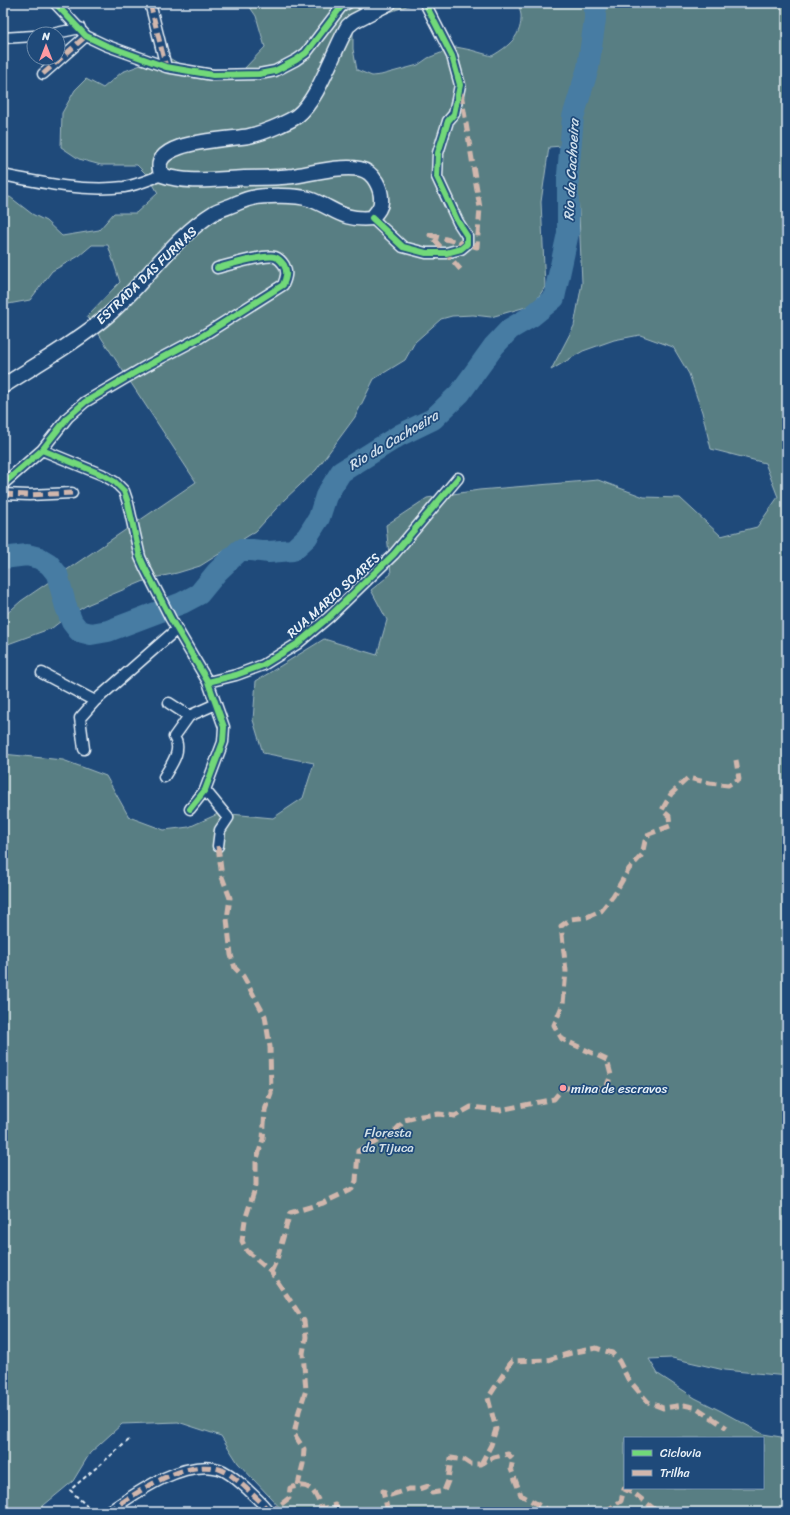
<svg xmlns="http://www.w3.org/2000/svg" width="790" height="1515" font-family="Sriracha,sans-serif">
<style>
.green{fill:#597e83;stroke:#a0b8be;fill-rule:evenodd}
.lines{fill:none;stroke-linecap:round;stroke-linejoin:round}
.river{stroke:#467ba3;stroke-width:22}
.minor-casing{stroke:#e8f1f8;stroke-width:13}
.secondary-casing{stroke:#e8f1f8;stroke-width:17}
.path{stroke:#e8f1f8;stroke-width:2;stroke-dasharray:4 3;stroke-linecap:butt}
.minor{stroke:#1f4a7a;stroke-width:10}
.secondary{stroke:#1f4a7a;stroke-width:14}
.quiet{stroke:#d1b7ad;stroke-width:5;stroke-dasharray:10 5;stroke-linecap:butt}
.cycleway-casing{stroke:#1f4a7a;stroke-width:8}
.cycleway{stroke:#71d979;stroke-width:6}
.poi-dot{fill:#ff9aa2;stroke:#1f4a7a;stroke-width:1.5}
.labels{text-anchor:middle;stroke-width:3.5;stroke-linejoin:round;paint-order:stroke}
.street-label{font-size:13px;fill:#e8f1f8;stroke:#1f4a7a}
.poi-label{font-size:13px;fill:#e8f1f8;stroke:#1f4a7a;text-anchor:start}
.park-label{font-size:13px;fill:#d3e0e6;stroke:#1f4a7a}
.water-label{font-size:14px;font-style:italic;fill:#d0dfeb;stroke:#1f4a7a}
</style>
<rect width="100%" height="100%" fill="#1f4a7a"/>
<filter id="ink" filterUnits="userSpaceOnUse"><feTurbulence type="fractalNoise" baseFrequency=".025" numOctaves="2"/><feDisplacementMap in="SourceGraphic" scale="8" xChannelSelector="R" yChannelSelector="G"/><feConvolveMatrix kernelMatrix="1 2 1 2 8 2 1 2 1" color-interpolation-filters="sRGB"/></filter>
<g filter="url(#ink)">
<path class="green" d="M247 3H415L370 19 353 31V49L357 70 372 76 381 75 418 65 428 58 456 47 471 50 492 56C509 46 522 36 521 15 520 10 520 7 517 3H787V1376L724 1370 672 1358 649 1359 658 1374 695 1398 721 1411 763 1434 787 1438V1512H284L238 1463 221 1436 178 1422 122 1424 90 1453 73 1481 38 1510H3V754L63 760 106 776 129 817 164 830 189 827 220 813 273 818 303 798 314 763 263 753 253 720 256 681 324 639 377 655 387 620 371 590 391 574 386 525 427 498 479 490 598 480 644 497 680 498 721 536 757 527 778 497 765 463 711 449 702 412 689 374 673 347 640 335 614 340 583 351 551 370 574 326 582 283 576 145 549 147 541 202 545 287 533 305 491 317 473 315 452 316 441 319 415 342 405 360 374 379 355 417 316 470 284 500 256 531 200 566 177 573 149 579 89 604 65 618 52 628 8 644 3 648V617L21 601 196 482 87 316 120 282 108 245H92L79 256 52 271 30 300 3 305V198L10 197 32 214 46 221 62 236 99 230 114 213H136L158 193 149 177 137 165H101L79 159 61 147 62 113 75 90 86 79 103 88 122 72 149 62 171 59 186 68 243 70 265 47 256 16ZM625 1438H763V1488H625Z"/>
<g class="lines">
<path class="river" d="M3 558 27 555 39 558 49 564 57 574 66 607 72 622 79 631 91 634 108 631 182 603 199 594 217 572 240 550H252L269 552 293 550 307 537 319 518 326 496 341 472 400 435 433 419 460 393 494 346 510 329 532 316 554 298 568 233V175L573 117 588 68 595 19V3"/>
<g class="minor-casing">
<path id="minor" d="M55 3 86 36 105 45 166 67 213 75 259 74 275 71 296 60 306 53 341 7 348 3
M150 3 166 67
M361 3 382 6
M52 34 80 28
M3 38 34 36
M43 74 86 36
M3 175C42 183 84 192 124 187 137 185 150 179 162 175
M372 218 403 247 426 253H446L461 249 467 244V236L458 222 437 177 438 153 448 121 454 114 460 85 452 56 425 3
M42 450 103 475 115 482 124 491 128 503 140 557 145 568 171 619 208 682 224 727 223 742 205 790 190 809
M3 484 42 450 68 417 85 402 148 365 199 338 283 285C286 278 288 272 284 265 282 262 278 258 275 257 265 254 229 265 217 268
M3 494 29 495 72 493
M42 673 95 701 177 629
M208 682 236 675 263 665 297 644 329 617 394 554 458 478
M169 703 189 716 216 704
M84 749 80 718 95 701
M164 777C171 765 183 750 174 737L189 716
M205 790 228 818 220 830 218 846
M108 1512C136 1493 183 1459 219 1469 229 1472 238 1481 246 1488 254 1496 263 1503 269 1512"/>
</g>
<g class="secondary-casing">
<path id="secondary" d="M3 386C37 364 75 343 106 317 145 284 171 239 215 212 221 209 228 207 235 204 240 202 246 199 252 198 265 195 297 195 309 199 335 208 341 221 372 218 376 213 381 208 381 202 382 189 374 172 360 169 342 165 312 173 293 176 277 178 260 178 244 178 218 179 187 184 162 175 144 140 230 140 249 136 258 134 269 130 278 126 284 123 292 120 297 116 319 99 333 51 348 26L354 21 389 3"/>
</g>
<path class="path" d="M93 1512 70 1490 129 1440"/>
<use href="#minor" class="minor"/>
<use href="#secondary" class="secondary"/>
<path class="quiet" d="M150 3 166 67
M43 74 86 36
M461 93 480 208 477 247 430 235 461 270
M3 494 29 495 72 493
M218 846 222 877 230 898 227 919 231 955 235 968 243 976 265 1016 270 1047 271 1093 265 1110 263 1139 256 1162V1185L245 1220 242 1241 247 1251 271 1272 304 1321 306 1337 303 1353 306 1390 299 1411 294 1434 304 1449 303 1464 298 1485
M271 1272 277 1259 290 1213 323 1203 352 1189 356 1181 358 1151 393 1133 405 1120 421 1116 439 1114 455 1116 471 1107 500 1110 554 1099 563 1088H606L611 1075 607 1060 562 1039 554 1025 563 1004 566 971 561 926 571 919 587 917 601 911 613 896 629 869 642 855 645 841 649 834 670 826 669 816 662 810 671 794 688 778 710 783 728 785 739 779 736 760
M481 1464 491 1445 496 1429 488 1398 512 1361 548 1360 571 1353 596 1348 612 1353 619 1361 628 1379 648 1402 663 1408 684 1405 697 1408 727 1428
M108 1512C136 1493 183 1459 219 1469 229 1472 238 1481 246 1488 254 1496 263 1503 269 1512
M269 1512 275 1509 289 1498 290 1488C311 1481 315 1492 322 1509L335 1505 340 1512
M388 1512 383 1491 391 1495 409 1489H419L428 1486 432 1493 444 1491 448 1481 451 1458 464 1460 470 1464H481L494 1457 508 1454 513 1459 511 1469 521 1495 551 1512
M605 1512 621 1501 624 1489 635 1494 658 1512"/>
<g class="cycleway-casing">
<path id="cycleway" d="M55 3 86 36 105 45 166 67 213 75 259 74 275 71 296 60 306 53 341 7 348 3
M372 218 403 247 426 253H446L461 249 467 244V236L458 222 437 177 438 153 448 121 454 114 460 85 452 56 425 3
M42 450 103 475 115 482 124 491 128 503 140 557 145 568 171 619 208 682 224 727 223 742 205 790 190 809
M3 484 42 450 68 417 85 402 148 365 199 338 283 285C286 278 288 272 284 265 282 262 278 258 275 257 265 254 229 265 217 268
M208 682 236 675 263 665 297 644 329 617 394 554 458 478"/>
</g>
<use href="#cycleway" class="cycleway"/>
</g>
</g>
<circle class="poi-dot" cx="563" cy="1088" r="4"/>
<g class="labels">
<g class="street-label">
<text transform="translate(146 275) rotate(-44)" y="5">ESTRADA DAS FURNAS</text>
<text transform="translate(333 595) rotate(-42)" y="5">RUA MARIO SOARES</text>
</g>
<g class="poi-label">
<text x="571" y="1093">mina de escravos</text>
</g>
<g class="park-label">
<text x="388" y="1137">Floresta<tspan x="388" dy="15">da Tijuca</tspan></text>
</g>
<g class="water-label">
<text transform="translate(571 170) rotate(-87)" y="5">Rio da Cachoeira</text>
<text transform="translate(393 440) rotate(-31)" y="5">Rio da Cachoeira</text>
</g>
</g>
<rect width="790" height="1515" fill="none" stroke="#1f4a7a" stroke-width="16"/>
<rect x="8" y="8" width="774" height="1499" fill="none" stroke="#e8f1f8" stroke-width="1.5" filter="url(#ink)"/>
<rect x="624" y="1437" width="140" height="52" fill="#1f4a7a" stroke="#6f8dac"/>
<rect x="632" y="1450" width="20" height="6" fill="#71d979" stroke="#6f8dac"/>
<text x="660" y="1457" font-size="12" fill="#e8f1f8">Ciclovia</text>
<rect x="632" y="1470" width="20" height="6" fill="#d1b7ad" stroke="#6f8dac"/>
<text x="660" y="1477" font-size="12" fill="#e8f1f8">Trilha</text>
<g transform="translate(46 46)"><circle r="19" fill="#1f4a7a" stroke="#6f8dac"/>
<path d="M0-3L7 15L0 10L-7 15Z" fill="#ff9aa2"/>
<text y="-6" font-size="11" font-weight="bold" text-anchor="middle" fill="#e8f1f8">N</text>
</g>
</svg>
